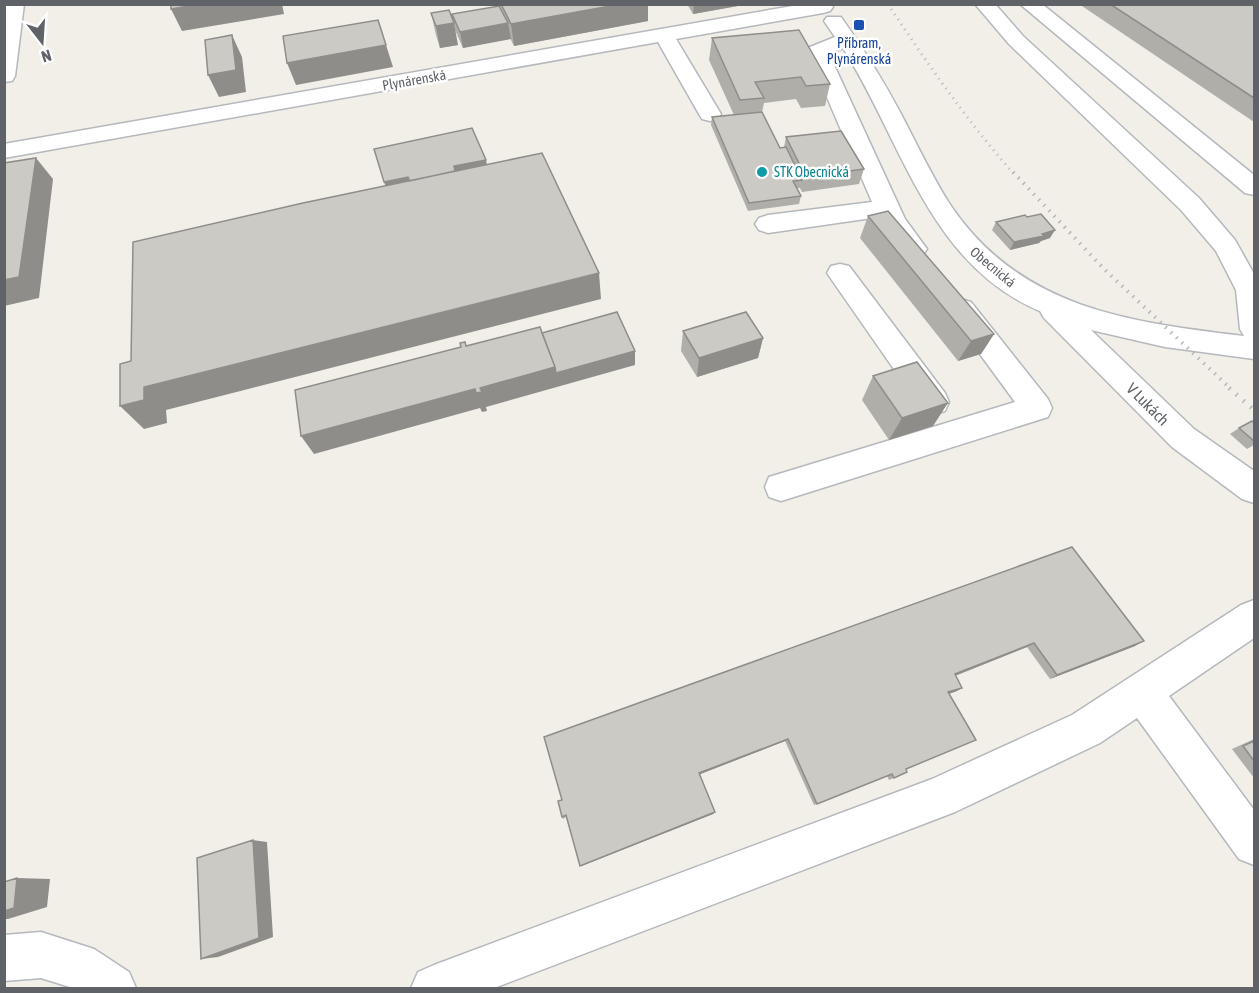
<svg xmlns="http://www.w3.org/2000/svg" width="1259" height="993" font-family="'Asap Condensed',sans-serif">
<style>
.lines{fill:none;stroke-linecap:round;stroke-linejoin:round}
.minor-casing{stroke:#b5b8bc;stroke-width:3}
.minor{fill:#fff;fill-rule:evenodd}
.rail-far2{stroke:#b6b7b8;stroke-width:3;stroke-dasharray:1 5;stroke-linecap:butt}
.rail-far1{stroke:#b6b7b8;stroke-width:4;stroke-dasharray:1.5 6;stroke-linecap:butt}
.rail{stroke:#b6b7b8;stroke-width:4.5;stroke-dasharray:1.5 8;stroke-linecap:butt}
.wall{fill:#afaea9}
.shaded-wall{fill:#8f8d8a}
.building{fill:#cccac5;stroke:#8f8d8a;stroke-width:1.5}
.transit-dot{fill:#1a4fb4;stroke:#fff;stroke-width:2}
.culture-dot{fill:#0f9aa8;stroke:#fff;stroke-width:2}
.labels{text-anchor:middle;stroke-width:5;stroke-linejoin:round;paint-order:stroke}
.far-transit-label{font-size:14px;fill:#164399;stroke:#fff}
.far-street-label{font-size:14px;fill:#5f6368;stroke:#fff}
.far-culture-label{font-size:14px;fill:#0d838f;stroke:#fff;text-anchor:start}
.street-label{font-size:16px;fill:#5f6368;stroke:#fff}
</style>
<rect width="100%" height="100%" fill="#f1efe8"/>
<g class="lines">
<g class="minor-casing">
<path id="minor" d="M4 4H24L15 76 12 81 4 82Z
M804 4H831L833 7 830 11 823 13 676 39 721 114 718 119 710 121 702 119 699 114 658 42 4 158V144Z
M975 4H995L1023 36 1199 198 1235 240 1254 274V359L1165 347 1091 330 1194 429 1254 471V503L1242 499 1172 447 1044 318 1040 311C929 265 902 141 843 48L829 54 905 219 927 249 923 255 914 258 905 255 879 217 768 233 759 230 755 224 759 218 768 215 872 202 807 51 810 47 835 37 824 21 827 17H841C863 48 883 80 901 114 917 144 932 177 951 206 1021 309 1129 322 1244 336L1240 329 1236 290 1216 251 1181 210 1009 44Z
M1020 4H1042L1254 175V195L1245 193Z
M840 264 849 266 945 393 949 402 945 411 934 414 923 411 827 273 831 266Z
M961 299 971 302 1048 399 1052 408 1048 417 781 501 769 497 765 487 769 477 1015 402 947 309 951 302Z
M1254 600V638L1169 696 1254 810V865L1239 859 1137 718 1100 743 955 812 494 988H411L418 972 434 965 932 779 1072 715 1241 605Z
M41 932 94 949 129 972 136 988H73L41 978 4 981V935Z"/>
</g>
<use href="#minor" class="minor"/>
<path class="rail-far2" d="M888 4C927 63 967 121 1014 174"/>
<path class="rail-far1" d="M1013 172 1104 269 1231 389"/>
<path class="rail" d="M1229 388 1254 410"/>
</g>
<path class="wall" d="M499 4H648V21L514 46 510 38 463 48 455 30 452 14 499 6Z
M687 4H749L693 14Z
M1079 4H1254V122Z
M431 13 458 45 440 48 436 35Z
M712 38 830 84 825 106 801 108 796 99 764 103 762 112 780 148 784 147 786 137 864 169 859 184 802 192 800 188H797L801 196 799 204 748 211 711 125 712 117 734 115 709 60Z
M868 216 994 334 981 354 958 361 860 238Z
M996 222 1050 238 1041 241 1039 243 1010 250 992 230Z
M683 331 763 338 758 358 697 377 681 351Z
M873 376 933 426 889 440 862 400Z
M1254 423V445L1247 449 1230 434 1239 428Z
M1072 547 1135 646 1050 679 1027 647 955 676 957 691 949 694 906 769 907 772 889 780 887 776 814 805 785 741 700 774 715 812 713 814 581 866H580L566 817 563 819 562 817V800Z
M1254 739V778L1232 749Z"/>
<path class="shaded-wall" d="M200 4H282L284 14 182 31 171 9Z
M621 4H648V21L514 46 511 24Z
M694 4H749L693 14Z
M454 23 458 45 440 48 436 26Z
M508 23 511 39 463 48 460 32Z
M232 35 242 57 246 92 219 97 208 75Z
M386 45 393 67 296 85 287 63Z
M36 158 53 179 39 298 4 306V280Z
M486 160 489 175 457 182 454 166Z
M408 177 413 192 390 197 384 182Z
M1055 230 1050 238 1041 241 1039 243 1010 250 1014 242Z
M599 273 601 299 166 410 167 423 144 429 120 406 144 387Z
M994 334 981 354 958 361 971 341Z
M763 338 758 358 697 377 699 358Z
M635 351V365L486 407 487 411 482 412 480 408 314 454 301 436 555 367Z
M948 403 933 426 889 440 902 418Z
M1144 641 1135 646 1050 679 1057 675Z
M1034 643 1027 647 949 678 955 674Z
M962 688 957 691 942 696 948 692Z
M788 739 785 741 698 775 699 773Z
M715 812 713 814 581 866H580Z
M253 840 267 842 273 937 218 957 201 959Z
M17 878 50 879 47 907 8 919H4V911Z"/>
<path class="building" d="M171 4H200L171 9Z
M501 4H621L511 24Z
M1110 4H1254V98Z
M499 6 508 23 460 32 452 14Z
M449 10 454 23 436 26 431 13Z
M378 20 386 45 287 63 283 36Z
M799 30 830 84 806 86 801 77 755 82 764 98 740 100 712 38Z
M232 35 236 70 208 75 205 40Z
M762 112 780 148 786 147 802 180 793 181 801 196 749 203 712 117Z
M472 128 486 160 454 166 455 171 410 181 408 177 384 182 374 149Z
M841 131 864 169 806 177 786 137Z
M542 153 599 273 144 387V400L120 406V364L131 361 133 242 303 203Z
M36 158 19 277 4 280V163Z
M888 211 994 334 971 341 868 216Z
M1041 214 1055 230 1042 234 1044 236 1014 242 996 222 1025 215 1027 217Z
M617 312 635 351 556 373 555 367 542 333Z
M746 312 763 338 699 358 683 331Z
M540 327 555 367 480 388 482 392 476 393 475 389 301 436 295 390 461 347 460 343 465 342 466 346Z
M917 362 948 403 902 418 873 376Z
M1252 421 1254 423V441L1239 428Z
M1072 547 1144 641 1057 675 1034 643 955 674 962 688 948 692 976 740 906 769 907 772 894 778 892 774 817 804 788 739 699 773 715 812 580 866 566 815 562 817 558 801 562 800 544 737Z
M1254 741V761L1243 746Z
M253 840 259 938 201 959 197 858Z
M17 878 14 908 4 911V882Z"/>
<rect class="transit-dot" x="853" y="19" width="12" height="12" rx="3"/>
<circle class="culture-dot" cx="762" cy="172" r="6"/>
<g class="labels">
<g class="far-transit-label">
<text x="859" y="48">Příbram,<tspan x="859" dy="16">Plynárenská</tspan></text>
</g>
<g class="far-street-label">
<text transform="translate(414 80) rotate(-10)" y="5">Plynárenská</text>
<text transform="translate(993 267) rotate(40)" y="5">Obecnická</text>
</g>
<g class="far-culture-label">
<text x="774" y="177">STK Obecnická</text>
</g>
<g class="street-label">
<text transform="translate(1148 404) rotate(45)" y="6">V Lukách</text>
</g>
</g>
<rect width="1259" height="993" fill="none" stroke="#5f6368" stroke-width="12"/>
<g transform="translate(42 42) rotate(163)" stroke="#ffffff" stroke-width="4.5" paint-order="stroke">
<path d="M0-4.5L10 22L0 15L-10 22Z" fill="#5f6368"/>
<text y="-9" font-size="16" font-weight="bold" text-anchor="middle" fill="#5f6368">N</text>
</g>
</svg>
